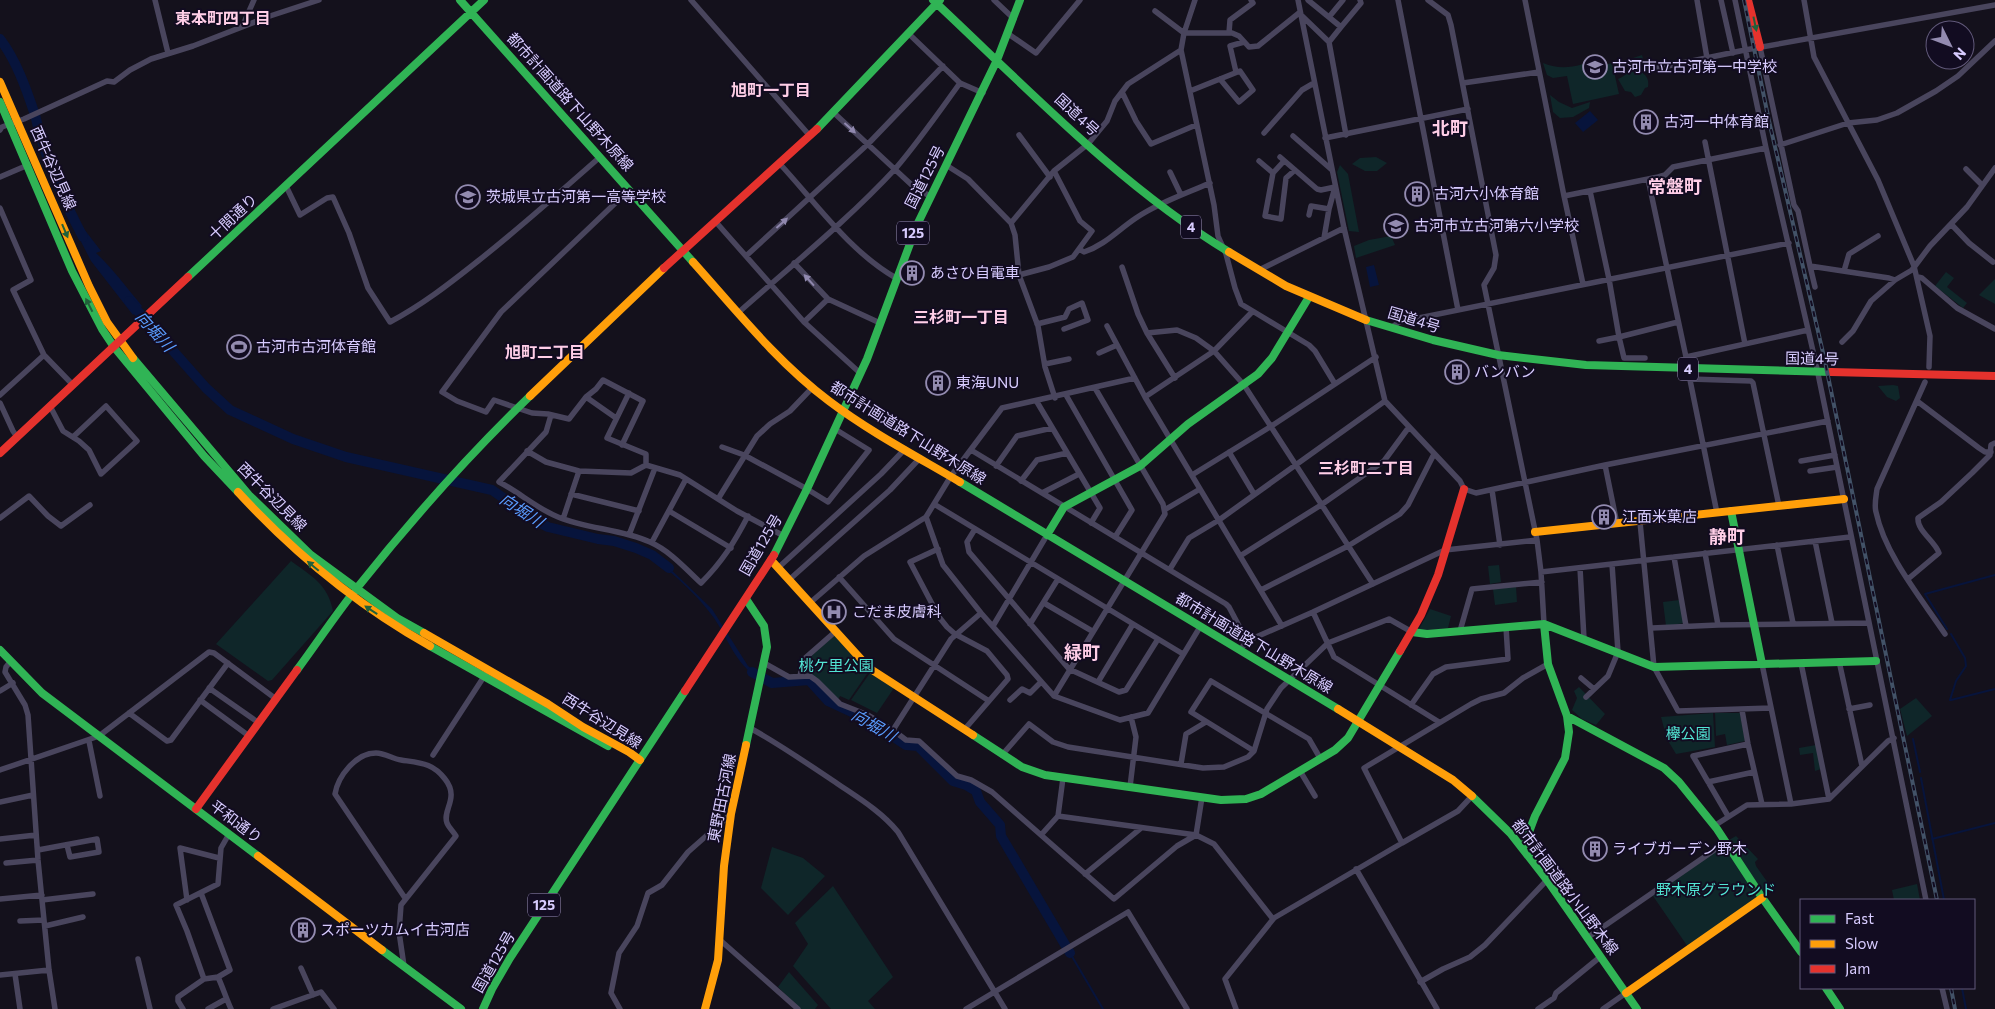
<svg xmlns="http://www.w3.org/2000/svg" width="1995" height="1009" font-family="Commissioner,'Noto Sans JP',sans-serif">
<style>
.green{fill:#0f2629}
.water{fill:#07143c}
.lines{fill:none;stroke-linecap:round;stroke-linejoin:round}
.stream{stroke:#07143c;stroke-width:2}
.river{stroke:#07143c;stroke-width:10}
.street{stroke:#49455d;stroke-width:5.5}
.fast{stroke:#30b455;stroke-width:8}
.slow{stroke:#ff9f0a;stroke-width:8}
.jam{stroke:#e5322d;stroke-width:8}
.rail-casing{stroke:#425267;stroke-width:4}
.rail{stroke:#120c21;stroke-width:2;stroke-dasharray:5.5;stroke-linecap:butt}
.oneway{fill:#21603b}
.oneway2{fill:#9088ae}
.labels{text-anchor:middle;stroke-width:4;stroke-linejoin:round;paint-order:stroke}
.shield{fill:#120c21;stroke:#9d92bc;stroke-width:1}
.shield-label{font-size:14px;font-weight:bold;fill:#d8ccff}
.poi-label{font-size:15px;fill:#d8ccff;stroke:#120c21;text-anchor:start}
.street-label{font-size:15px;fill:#d8ccff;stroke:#120c21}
.park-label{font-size:15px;fill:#52e5d4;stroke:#120c21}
.neighbourhood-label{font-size:16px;font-weight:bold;fill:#ffcee7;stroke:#120c21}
.water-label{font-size:16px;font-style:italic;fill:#5a9dff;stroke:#120c21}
.quarter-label{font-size:18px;font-weight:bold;fill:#ffcee7;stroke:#120c21}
</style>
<rect width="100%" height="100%" fill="#14111c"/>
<path class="green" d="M1642 55 1644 62 1640 71C1647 76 1649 79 1648 87L1645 88 1641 95 1635 97 1631 92 1625 91 1618 79C1629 74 1631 70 1633 58Z
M1601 59 1605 63 1604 65 1612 63 1619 94 1573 104 1567 76 1553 78 1547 75 1543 63C1565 72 1579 65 1601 59Z
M1550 95 1559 102 1572 108 1590 102 1589 108 1573 117 1560 118 1553 112Z
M1376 157 1387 163 1377 171H1365L1352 164 1360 158Z
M1340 165 1348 174 1359 232 1349 231 1337 172Z
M1391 236 1395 245 1356 258 1354 246 1369 240Z
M1946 272 1954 278 1947 287 1967 303 1963 308 1935 286Z
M1995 279V304L1979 295Z
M1893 385 1898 386 1900 398 1896 401 1887 397 1878 386Z
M291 561C311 576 328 584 333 611L272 680 268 681 216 644Z
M1499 565 1501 582 1490 584 1488 566Z
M1516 587 1517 602 1495 605 1493 589Z
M1680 600 1684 623 1666 626 1663 602Z
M1430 609 1451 616 1448 628 1426 631 1419 629Z
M836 634 869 671 849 700 840 696 838 700 810 674 803 673 806 661Z
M870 673 894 688 877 713 851 700Z
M1579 687 1605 714 1596 725 1582 719 1572 710 1577 698 1574 691Z
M1916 698 1932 716 1907 736 1900 709Z
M1713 713 1715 747 1676 754 1667 739 1661 717Z
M1715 713H1740L1745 741 1727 745 1725 734 1716 736Z
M1816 745 1821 769 1815 771 1813 753 1800 755 1799 748Z
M1736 836 1758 859 1755 862 1756 866 1773 890 1765 896 1729 840Z
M1726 844 1760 897 1688 947 1653 896Z
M772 847 803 858 825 876 788 915 761 888Z
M1917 884 1920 900H1894L1892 890Z
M833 886 893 977 868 1001 875 1009H831L793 966 808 944 795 923Z
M789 972 818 1005 815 1009H800L778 987Z"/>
<path class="water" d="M1590 111 1598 120 1583 132 1575 123Z
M77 226 84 229 101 251 96 253C113 269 127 288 142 306L133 315 91 261 75 230Z
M1374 265 1379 285 1370 287 1366 267Z
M659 558 712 609 748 666 765 678 764 681C737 668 730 642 714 618 699 597 677 577 657 561Z"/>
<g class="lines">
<path class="stream" d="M1947 629 1925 594 1995 575
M1950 700 1956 681 1966 666 1965 658 1951 634
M1951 700 1995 689
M1913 739 1920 772
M1921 778 1944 900
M1932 839 1995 823
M1070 953 1103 1009
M1962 988 1966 1009"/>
<path class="river" d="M0 39C16 60 26 88 34 112 37 120 38 130 41 138 51 172 66 205 83 237
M129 301 206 388 230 410 293 439 346 457 492 490 536 521 548 527 598 539 614 541 636 548 652 555 669 568
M752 672 772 683 809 680 828 701 869 720 906 745 918 746 953 781 966 785 976 791 980 802 1000 825 1001 836 1070 953"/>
<path class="street" d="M155 0 168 53
M691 0 810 136
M994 0 1013 18
M1195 0 1184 33 1181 50 1214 205 1218 236 1226 254 1235 288 1241 304 1309 345 1315 351 1335 384
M1298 0 1344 228 1385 401 1460 481 1464 489 1476 493 1605 465 1828 421
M1398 0 1458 310
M1428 0 1448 15 1451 25 1496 255 1494 268 1484 285 1537 540 1541 572 1544 624
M1525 0 1564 196 1583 284
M1697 0 1707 58
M1721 0 1733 53
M1735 0 1766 148 1816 364 1926 900
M1804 0 1814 57 1878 180 1914 266 1930 336 1929 367
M1155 11 1184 33H1232L1239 36 1249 47 1258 46 1299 13 1329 42 1341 27 1308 0
M1329 17 1343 0
M242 27 254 0
M1341 27 1361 3 1360 0
M908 33 960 83 983 93
M1007 33 1036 53 1080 0
M1229 33 1230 20 1253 3 1251 0
M1329 42 1346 135
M1760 47 1794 205 1798 211 1810 266 1889 278 1895 280
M1653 69 1745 50 1995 5
M1236 72 1230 46 1244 42
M1463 83 1539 72
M1190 91 1240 71 1253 90 1239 102 1220 79
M1122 92 1136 121 1151 144 1196 125
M833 112 915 188 930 196
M0 130 2 127 24 119 107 81 114 82 130 70 151 59 193 46 270 16 319 0
M1264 133 1302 90 1314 83
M1019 135 1050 177
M1293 136 1332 170
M1325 138 1468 109
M1705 142 1745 344
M1780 145 1848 123 1877 120 1897 113 1936 91 1958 76 1995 41
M1280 157 1317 189 1321 190 1335 187
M1259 161 1273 173 1265 216 1281 219 1286 178 1295 170
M780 164C816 203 849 251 896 278
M946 165 968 179 1011 223 1015 235 1019 275 1038 326 1045 367 1055 398
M1966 169 1982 185
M1170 172 1181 195
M1273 173 1284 161
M0 177 28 165
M1648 179 1686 357
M286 186 300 215 327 198 333 197 349 233 368 288 390 322C422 305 449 284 478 261 520 228 560 192 600 157
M1590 191 1609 279 1619 337 1599 341
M1564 196 1658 177 1665 175 1673 167 1766 148
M0 208 31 280 13 290 44 355
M1309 215 1311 206 1329 209
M715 221 804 322 860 373
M1011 223 1054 171 1088 144 1107 121 1115 101 1128 84 1181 50
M1951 224 1969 243 1993 262
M1324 238 1329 209 1335 187
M1079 249 1084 252C1105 245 1118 230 1136 218 1158 203 1185 194 1210 183
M746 256 868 144 943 66
M794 263 828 299 880 323
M1810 266 1815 287
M1122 267 1138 314 1147 333 1175 378
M1259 270 1344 228
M1844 271 1849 254 1878 236
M1019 275 1049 267 1073 257 1092 231 1080 221 1054 171
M1918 277 1922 278 1957 308 1995 329
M739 312C792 265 848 220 896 168 919 141 939 112 960 83
M804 322 828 299
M1037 324 1065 317 1069 309 1082 303 1088 320 1064 329
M1107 326 1145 397 1282 626
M1391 328 1399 322 1789 243
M1147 333 1177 330 1196 338 1214 351 1244 385 1373 584
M1842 342 1853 331 1871 301 1895 280 1912 270 1930 246 1967 207 1995 168
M1099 353 1117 345
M1645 358H1624L1619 337 1678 322
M1686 360V357L1808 330
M1045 364 1069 359
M1689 375 1717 513
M1690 379 1751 381 1753 383 1779 506
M1925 382 1877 489C1876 497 1874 505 1876 512 1885 555 1921 598 1945 634
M629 393 607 438 646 454V465L680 475 737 511 784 536
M0 395 44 355 73 385
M1066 395 1132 510 1115 537
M586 397 616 418
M1145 397 1214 351 1252 312
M1917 401 1979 448 1985 452H1991
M1037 402 1100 508 1091 523
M0 403 13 431 17 437
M50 406 63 431 79 441 89 450 101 474 137 441 106 406 73 437
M551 415 546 432 499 482C519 492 536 508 558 517 587 529 621 529 650 542 670 551 685 568 701 583 722 562 734 543 748 516
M622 445 643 401 603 380 596 389 586 397 569 419 548 414 532 413 494 400 486 412 457 401 442 392 501 312 629 190
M722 447 744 455 807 489 828 502 869 450 835 429
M971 450 1226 604 1229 607 1247 641
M527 451 546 462 579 471 631 473 646 465
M1229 452 1254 494
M1801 461 1835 455
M1605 465 1617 524
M996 466 1017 436 1052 428
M1810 471 1837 467
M1192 475 1270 427 1376 357
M1021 481 1037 460 1067 453
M1492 490 1500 545
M1042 493 1079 474
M571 494 639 511
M718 499 757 436 770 424 790 411 812 388
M934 504 1183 654
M1166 509 1200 489
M669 511 731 548
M926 517 943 565 981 613 1054 696 1120 720 1148 713 1200 627
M0 518 29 496 48 516 61 526 90 505
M563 519 579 471
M1640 522 1654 667 1678 711 1771 708
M975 529 967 542 969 552 1069 669 1119 692 1126 690 1158 639
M629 535 655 468
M1815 541 1832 623
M652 542 686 479
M1777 545 1793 623
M938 549 910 562 939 617 947 627 955 634 987 651 1007 675 1008 679 964 730
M1705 553 1718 625
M1240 556 1321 505 1384 461 1409 427
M1674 557 1686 626
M779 567 881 474 905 449
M1580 568 1584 639
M1170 569 1189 538 1219 520 1385 401
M1541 572 1850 537
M839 577 894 639 989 701
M790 579 890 490 920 458
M1908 579 1939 553C1935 541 1917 531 1918 518L1941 502 1972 473 1990 455 1991 445 1995 443
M1261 590 1348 546 1400 514 1408 505 1434 454
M811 602 864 556 926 517 951 476 1002 408 1135 378
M1044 603 1092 631
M1313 612 1334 657 1439 722
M1030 624 1058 579
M993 626 1047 535
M1652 628 1718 625 1869 623
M1460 631 1472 589 1542 582
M1240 650 1247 641 1313 612 1445 550 1537 540
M1839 661 1862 766
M10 662 6 667 5 672 25 705 28 715 38 860 49 970 55 1009
M764 663 789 677 810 676 817 681 840 704 868 715 893 730 906 740 919 741 957 776 971 780 992 792 1114 899 1177 846 1196 835
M1801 663 1829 799
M1762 664 1791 804
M800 676 804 659 836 631
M1581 678 1594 689
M1098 682 1133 624
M209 688 259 723
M0 691 13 683
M1054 696 1165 514 1163 504 1095 388
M1586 697 1608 676 1618 652 1612 564
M200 700 249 736
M1010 700 1022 689 1030 693 1041 682
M1411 705 1433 674 1446 667 1508 659 1506 627
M1849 709 1870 705
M1742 710 1748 744 1762 804
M129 713 167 741 171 740 228 663
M750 728C779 744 805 762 832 780 855 796 880 810 898 832L1005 1009
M893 730 951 639 981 613
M89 741 100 796
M1254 751 1191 712 1211 681 1309 739 1320 758
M433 755 485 675
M1002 755 1029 724 1053 742 1068 747 1203 768 1224 767 1248 757 1254 751 1267 709 1281 688 1328 643 1389 619 1412 632
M1181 764 1186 734 1206 722
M0 770 99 736 209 652 214 653 276 699
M1300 771 1315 796
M1708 782 1754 772
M1130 787 1136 737 1131 717
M0 802 33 795
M1058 816 1196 835 1214 844 1273 919
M1728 816 1693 756 1748 744
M1714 826 1747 805 1791 804 1829 799 1888 741 1894 738
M1041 835 1058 816 1063 778
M1196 835 1202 797
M0 839 36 835
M1402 843 1458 811 1472 796
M38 850 97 839 99 852 70 857 67 845
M6 863 38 860
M1356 869 1437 1009
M1085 874 1141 828
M0 899 42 895
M42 900 93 894
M187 900 180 848 219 858
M20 921 44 920
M45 926 83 917
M1587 938 1726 842
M720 940 798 1009
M138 959 150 1009
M404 966 399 932 401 905 456 836C454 832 449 828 447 823 442 810 460 798 445 779 433 763 421 763 401 760 393 759 385 753 376 753 356 753 338 776 335 794L405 898
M301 968 313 995
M15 974 20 1009
M0 975 49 970
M218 977C223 988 226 998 231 1009
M204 979 187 931 176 905 218 884 221 848 229 834
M1420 982 1443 969 1470 957 1485 945 1547 880
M1942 988 1947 1009
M183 1009 178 1001V997L204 979 218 977 230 970 201 893
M208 1009 226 999
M273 1009 321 992 334 1009
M620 1009 611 993 619 953 637 926 648 893 662 885 688 852 731 814
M966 1009 1128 912 1187 1009
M1236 1009 1225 979 1274 918 1402 843 1364 768 1471 704 1481 699 1504 693 1523 678 1548 664
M1538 1009 1554 998 1556 993 1600 957
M1603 1009 1626 993"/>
<path class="fast" d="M460 0 693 262
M933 0C1026 87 1120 186 1229 252
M997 60 1020 0
M0 102 72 271 102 329 114 347 204 456 238 492
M817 129 940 0
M188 277 484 0
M1366 320 1433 340 1498 355 1586 365 1831 372
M133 358 249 495 311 555 397 618 424 633
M960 482 1338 709
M1731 511 1762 664
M1047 535 1064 507 1140 466 1188 424 1258 374 1272 358 1309 297
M774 555 807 489 867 359 917 225 997 60
M1412 632 1427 634 1544 624 1654 667 1876 661
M430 646 608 746
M0 650 42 693 258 856
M297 670C317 643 336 614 357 588 411 520 468 456 530 396
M1567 716 1664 768 1679 782 1717 829 1761 896 1801 952
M973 735 1022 767 1045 775 1221 800 1246 799 1261 794 1335 750 1348 738 1400 651
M746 745 767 647 764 626 746 599
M1472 796 1511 834 1547 880 1637 1009
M1523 848 1535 816 1565 758 1569 732 1567 716 1548 664 1544 624
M382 950 461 1009
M1826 988 1840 1009
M483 1009 492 989 510 958 685 691"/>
<path class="slow" d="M0 82 89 286 107 322 133 358
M1229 252 1286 286 1366 320
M693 262C736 310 777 362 829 401 870 432 916 456 960 482
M530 396 664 268
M238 492C294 553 357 605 430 646
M1535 532 1844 499
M771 560 869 668 973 735
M424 633 548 704 583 727 629 752 640 760
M1338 709 1453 780 1472 796
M258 856 382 950
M1626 993 1762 898
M705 1009 718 960 724 866 731 814 746 745"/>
<path class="jam" d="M1748 0 1760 47
M664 268 817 129
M1831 372 1995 376
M0 453 188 277
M1400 651 1421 615 1438 575 1464 489
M685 691 774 555
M196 809 297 670"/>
<g class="rail-casing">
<path id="rail" d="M1744 0 1769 121 1824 357 1937 900
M1951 988 1955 1009"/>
</g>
<use href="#rail" class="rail"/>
</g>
<defs><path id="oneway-solid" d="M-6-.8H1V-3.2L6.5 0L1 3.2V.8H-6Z" transform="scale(1.25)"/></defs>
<g class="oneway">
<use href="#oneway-solid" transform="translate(1755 24) rotate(78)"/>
<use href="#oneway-solid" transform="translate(65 231) rotate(67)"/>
<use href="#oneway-solid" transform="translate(89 305) rotate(-117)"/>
<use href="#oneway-solid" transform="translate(313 566) rotate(-140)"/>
<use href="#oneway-solid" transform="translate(371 610) rotate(-147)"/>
</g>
<g class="oneway2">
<use href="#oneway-solid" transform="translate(850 128) rotate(42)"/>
<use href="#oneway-solid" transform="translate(782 223) rotate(-42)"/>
<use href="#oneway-solid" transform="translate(809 280) rotate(-132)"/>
</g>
<defs>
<g id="school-ring" transform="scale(1.25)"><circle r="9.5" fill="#120c21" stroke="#938bb0" stroke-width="1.5"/><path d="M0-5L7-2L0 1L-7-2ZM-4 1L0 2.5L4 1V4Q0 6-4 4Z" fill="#938bb0"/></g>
<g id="building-ring" transform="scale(1.25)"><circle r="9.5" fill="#120c21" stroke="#938bb0" stroke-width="1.5"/><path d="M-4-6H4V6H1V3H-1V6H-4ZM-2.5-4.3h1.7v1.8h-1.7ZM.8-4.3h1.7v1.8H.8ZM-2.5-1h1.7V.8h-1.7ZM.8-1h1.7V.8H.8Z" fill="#938bb0"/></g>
<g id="stadium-ring" transform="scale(1.25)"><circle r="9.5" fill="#120c21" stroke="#938bb0" stroke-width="1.5"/><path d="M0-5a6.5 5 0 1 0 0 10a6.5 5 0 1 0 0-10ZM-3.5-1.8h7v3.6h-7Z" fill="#938bb0"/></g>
<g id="hospital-ring" transform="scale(1.25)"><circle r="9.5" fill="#120c21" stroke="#938bb0" stroke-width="1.5"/><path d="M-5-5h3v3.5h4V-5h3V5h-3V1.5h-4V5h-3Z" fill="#938bb0"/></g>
</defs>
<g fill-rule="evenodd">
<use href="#school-ring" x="1595" y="67"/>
<use href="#building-ring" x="1646" y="122"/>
<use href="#building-ring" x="1417" y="194"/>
<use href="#school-ring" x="468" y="197"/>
<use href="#school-ring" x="1396" y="226"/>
<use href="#building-ring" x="912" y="273"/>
<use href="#stadium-ring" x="239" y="347"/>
<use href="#building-ring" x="1457" y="372"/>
<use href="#building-ring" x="938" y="383"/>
<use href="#building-ring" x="1604" y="517"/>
<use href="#hospital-ring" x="834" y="612"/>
<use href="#building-ring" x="1595" y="849"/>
<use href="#building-ring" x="303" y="930"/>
</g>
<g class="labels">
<g class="shield">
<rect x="1181" y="215.5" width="20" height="23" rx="4"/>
<rect x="897" y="221.5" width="32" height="23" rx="4"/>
<rect x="1678" y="357.5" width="20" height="23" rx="4"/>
<rect x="528" y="893.5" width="32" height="23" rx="4"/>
</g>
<g class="shield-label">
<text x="1191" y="232">4</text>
<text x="913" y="238">125</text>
<text x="1688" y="374">4</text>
<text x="544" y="910">125</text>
</g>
<g class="poi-label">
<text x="1612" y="72">古河市立古河第一中学校</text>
<text x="1664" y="127">古河一中体育館</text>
<text x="1434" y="199">古河六小体育館</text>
<text x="486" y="202">茨城県立古河第一高等学校</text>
<text x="1414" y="231">古河市立古河第六小学校</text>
<text x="930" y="278">あさひ自電車</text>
<text x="256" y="352">古河市古河体育館</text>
<text x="1474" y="377">バンバン</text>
<text x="956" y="388">東海UNU</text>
<text x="1622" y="522">江面米菓店</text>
<text x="852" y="617">こだま皮膚科</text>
<text x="1612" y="854">ライブガーデン野木</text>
<text x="320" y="935">スポーツカムイ古河店</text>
</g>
<g class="street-label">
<text transform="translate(570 102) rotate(48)" y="5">都市計画道路下山野木原線</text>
<text transform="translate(1077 115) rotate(43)" y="5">国道4号</text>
<text transform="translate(53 168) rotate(66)" y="5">西牛谷辺見線</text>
<text transform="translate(925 177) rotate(-63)" y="5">国道125号</text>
<text transform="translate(233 217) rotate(-43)" y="5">十間通り</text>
<text transform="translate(1414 320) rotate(17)" y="5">国道4号</text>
<text transform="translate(1812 359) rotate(1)" y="5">国道4号</text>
<text transform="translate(908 433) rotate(32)" y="5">都市計画道路下山野木原線</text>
<text transform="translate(272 497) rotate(45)" y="5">西牛谷辺見線</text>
<text transform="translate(761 545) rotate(-60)" y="5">国道125号</text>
<text transform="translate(1254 643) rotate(31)" y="5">都市計画道路下山野木原線</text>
<text transform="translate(602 721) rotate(32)" y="5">西牛谷辺見線</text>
<text transform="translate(722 798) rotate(-79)" y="5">東野田古河線</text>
<text transform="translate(236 822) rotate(37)" y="5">平和通り</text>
<text transform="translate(1565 887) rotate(53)" y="5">都市計画道路小山野木線</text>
<text transform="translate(494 962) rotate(-60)" y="5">国道125号</text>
</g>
<g class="park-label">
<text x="836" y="671">桃ケ里公園</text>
<text x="1688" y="739">欅公園</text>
<text x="1716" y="895">野木原グラウンド</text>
</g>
<g class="neighbourhood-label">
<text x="223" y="24">東本町四丁目</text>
<text x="771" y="96">旭町一丁目</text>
<text x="961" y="323">三杉町一丁目</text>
<text x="545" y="358">旭町二丁目</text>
<text x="1366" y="474">三杉町二丁目</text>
</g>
<g class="water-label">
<text transform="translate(155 331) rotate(48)" y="6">向堀川</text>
<text transform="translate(522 510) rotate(33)" y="6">向堀川</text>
<text transform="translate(874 725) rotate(30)" y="6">向堀川</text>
</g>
<g class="quarter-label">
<text x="1450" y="135">北町</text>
<text x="1675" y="193">常盤町</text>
<text x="1727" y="543">静町</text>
<text x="1082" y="659">緑町</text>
</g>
</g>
<rect x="1800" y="899" width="175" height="90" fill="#120c21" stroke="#61597a"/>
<rect x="1810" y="915" width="25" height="8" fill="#30b455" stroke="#61597a"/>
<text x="1845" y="924" font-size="15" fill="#d8ccff">Fast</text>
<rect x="1810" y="940" width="25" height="8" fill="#ff9f0a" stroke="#61597a"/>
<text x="1845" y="949" font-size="15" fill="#d8ccff">Slow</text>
<rect x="1810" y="965" width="25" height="8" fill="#e5322d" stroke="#61597a"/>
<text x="1845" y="974" font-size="15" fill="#d8ccff">Jam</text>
<g transform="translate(1950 45) rotate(132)"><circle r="24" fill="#120c21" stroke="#61597a"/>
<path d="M0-4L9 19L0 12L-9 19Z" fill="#938bb0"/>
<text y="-8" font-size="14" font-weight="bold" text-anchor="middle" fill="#d8ccff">N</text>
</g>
</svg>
